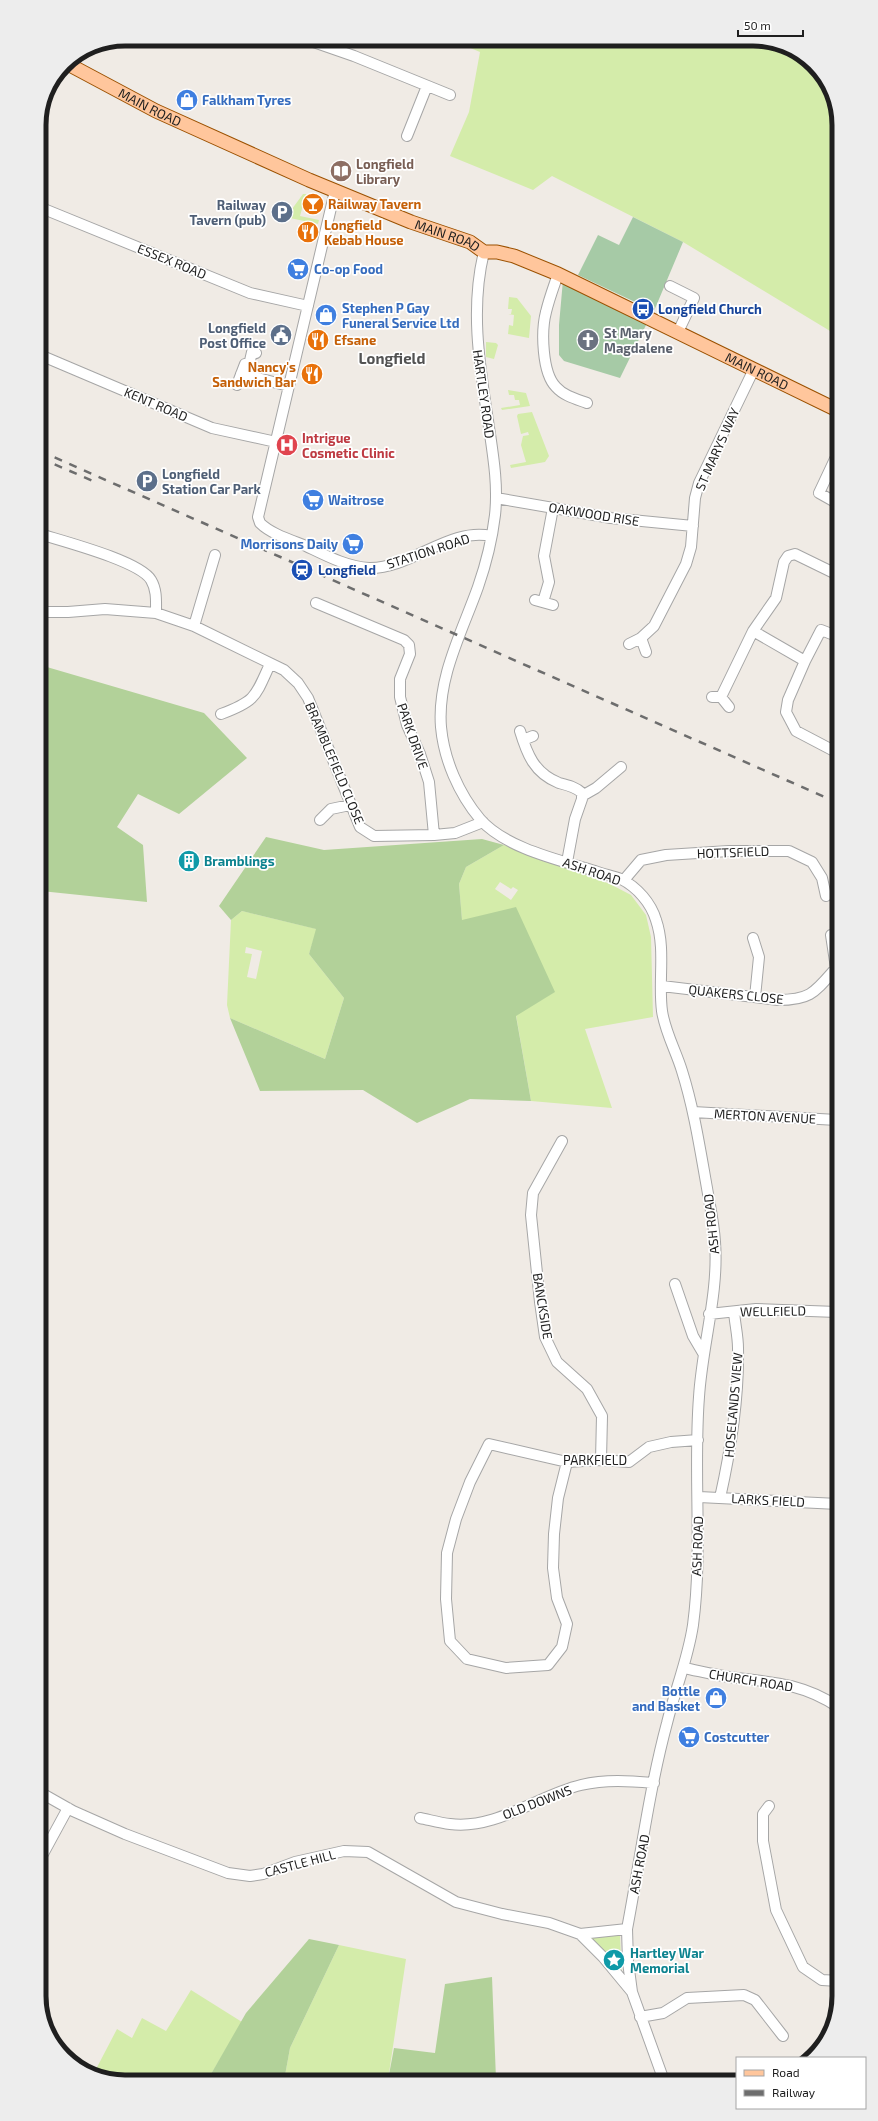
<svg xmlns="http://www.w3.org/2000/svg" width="878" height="2121" font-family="'Exo 2',sans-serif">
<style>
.grass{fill:#d4ecaa;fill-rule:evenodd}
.forest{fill:#b2d199}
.cemetery{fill:#a6caa6}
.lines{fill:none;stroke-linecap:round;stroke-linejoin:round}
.minor-casing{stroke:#a6a6a6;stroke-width:12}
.major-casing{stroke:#9b5100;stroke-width:15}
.minor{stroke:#fff;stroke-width:10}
.major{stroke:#ffc69c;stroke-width:13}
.rail{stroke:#6d6d6d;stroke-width:2.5;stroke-dasharray:8 8;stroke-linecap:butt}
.labels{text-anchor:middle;stroke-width:3.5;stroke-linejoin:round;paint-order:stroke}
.shop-label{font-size:13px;font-weight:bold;fill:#366cbe;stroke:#fff;text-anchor:start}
.street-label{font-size:13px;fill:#1f1f1f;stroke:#fff}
.education-label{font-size:13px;font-weight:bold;fill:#785e54;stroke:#fff;text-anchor:start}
.food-label{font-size:13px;font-weight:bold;fill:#c56008;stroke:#fff;text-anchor:start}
.service-label{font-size:13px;font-weight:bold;fill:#4e5e75;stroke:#fff;text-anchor:end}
.transit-label{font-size:13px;font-weight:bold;fill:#164399;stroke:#fff;text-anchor:start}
.worship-label{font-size:13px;font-weight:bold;fill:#5b616d;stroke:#fff;text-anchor:start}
.health-label{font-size:13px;font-weight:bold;fill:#be3a42;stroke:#fff;text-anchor:start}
.culture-label{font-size:13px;font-weight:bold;fill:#0d838f;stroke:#fff;text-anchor:start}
.quarter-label{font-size:15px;font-weight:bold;fill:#525252;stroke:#fff}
.rim{fill:none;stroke:#1f1f1f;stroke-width:5}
</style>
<rect width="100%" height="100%" fill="#f0ebe5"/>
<path class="grass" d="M449 39H759L806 57 835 97V334L683 242 552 176 533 190 450 156 469 112 480 52Z
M303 194H306L300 216 319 220 318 224 290 218 292 209Z
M509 297 517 298 531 316 529 338 508 334 509 325 513 326 514 315 508 314H511L512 309H508Z
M486 342 496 343 498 345 494 359 486 357Z
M508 390 526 393 530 406 502 410 501 408 520 405 519 400H515L514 395H509Z
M532 412 549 456 545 462 511 468 510 465 526 462 521 445 523 436 529 435 528 432 521 434 517 416 518 414Z
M504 845 610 884 631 895 646 915 651 937 653 1017 585 1029 612 1108 531 1101 516 1015 554 992 462 921 459 884 466 867ZM500 882 511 889 513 887 518 890 511 900 495 889Z
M242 911 317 929 309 954 344 998 325 1059 230 1018 227 1005 231 920ZM246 947 262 951 256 979 247 977 252 954 245 953Z
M618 1934 620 1936 622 1977 591 1939 592 1938Z
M339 1945 406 1959 388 2080 284 2081 290 2048Z
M191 1990 242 2022 207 2081 119 2082 94 2073 117 2029 132 2038 142 2018 166 2031Z"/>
<path class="forest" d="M40 665 204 713 247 758 179 814 138 794 117 827 143 845 147 902 41 891Z
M266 837 324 850 482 839 504 845 466 867 459 884 462 920 516 907 555 992 516 1016 531 1101 470 1099 417 1123 363 1090 260 1091 230 1018 325 1059 344 998 309 954 316 929 242 911 231 920 219 906Z
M309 1939 339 1945 290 2048 284 2081H207L246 2013Z
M492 1977 496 2079 388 2080 394 2048 435 2053 445 1984Z"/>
<path class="cemetery" d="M633 217 683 242 654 311 578 275 598 235 619 245Z
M563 280 648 321 620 378 564 361 559 355V325Z"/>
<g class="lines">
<g class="minor-casing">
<path id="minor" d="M305 39 354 56 450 95
M407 136 427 86
M335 191 258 517 260 523C271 534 291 540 306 546 325 555 347 567 369 568 411 569 449 527 491 536
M39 207 250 293 308 306
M484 252C469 312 481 373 490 434 494 461 498 488 495 515 492 540 486 564 478 587 462 632 437 678 441 727 444 760 459 794 480 819 505 848 559 860 595 871 603 874 613 876 621 879 637 887 651 903 656 920 666 949 658 981 662 1011 665 1032 676 1051 682 1071 694 1109 700 1149 707 1188 710 1206 714 1224 715 1242 719 1293 702 1346 699 1397 693 1473 703 1550 693 1625 688 1659 675 1690 667 1723 649 1790 640 1861 627 1929L628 1962 632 1992 663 2078
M558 274C554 286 549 299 546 312 541 331 542 373 556 387 564 396 576 399 587 403
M670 286 694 298 678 332
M40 355 212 428 276 442
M241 374 289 386
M237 385 245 364 249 365 252 352 256 353
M835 459 819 493 835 502
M496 498 611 518 693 526
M40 534C62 541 140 561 151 580 157 590 156 601 156 613
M535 600 553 605
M543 602 549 582 544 556 553 508
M316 603 404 640 409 645 410 654 400 679V697L407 725 420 754 429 782 434 835
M40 612H68L105 609 156 613 194 626 284 670 298 683 308 698 360 827 374 836 434 835 455 833 483 822
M194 626 215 555
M753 631 805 661
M834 635 821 630 805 661 788 700 786 712 796 731 836 752
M641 638 646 652
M629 644 641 638 654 626 686 564 691 547 695 498 699 483 754 369
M712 697H721L729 707
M721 697 753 631 776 598 784 562 788 556 795 554 836 574
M221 714C256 701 255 697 270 664
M520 731C527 754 534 773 559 783 567 785 576 787 582 793V799L575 819 567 862
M523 740 533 736
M582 796 596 788 621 767
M320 820 331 809 350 805
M624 880 641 860 666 855 729 851H789L812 862 822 878 826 896
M753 938 759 957 755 997
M662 986 778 1000C811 1000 815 992 836 968L831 935
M693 1112 837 1120
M562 1141 533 1193 531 1215 540 1302 545 1337 557 1362 587 1389 602 1416 601 1460
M675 1284 693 1336 703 1353
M709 1314 756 1309 837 1312
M567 1462 558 1498 554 1534 553 1568 557 1598 567 1624 562 1647 548 1665 506 1668 467 1659 450 1641 446 1599 447 1553 456 1519 470 1482 489 1444 567 1462 601 1460 629 1462 649 1447 671 1442 698 1440
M699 1497 838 1504
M720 1498C731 1449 739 1398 738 1348 738 1336 735 1324 734 1312
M684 1668C699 1671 714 1675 729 1677 770 1682 803 1683 838 1707
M43 1794 73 1811 125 1834 228 1873 250 1876 263 1874 295 1862 344 1851 368 1852 456 1902 502 1914 549 1923 580 1934 627 1929
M769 1806 763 1814V1841L776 1910 803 1967 822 1980 839 1981
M420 1818C430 1820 440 1823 450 1824 497 1830 538 1795 581 1785 606 1779 630 1781 654 1783
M43 1854 68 1808
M580 1934 603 1957 632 1992
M640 2017 663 2013 687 1998 744 1995 755 2000 783 2036"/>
</g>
<g class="major-casing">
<g id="major">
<path id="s1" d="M66 63 156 111 309 180 411 222 470 242 484 252H497L514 256 558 274 835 409"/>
</g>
</g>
<use href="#minor" class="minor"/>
<use href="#major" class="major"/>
<path class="rail" d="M40 451 836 802
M40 458 93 481"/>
</g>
<defs>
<g id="shop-disc" transform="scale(1.15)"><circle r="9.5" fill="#3f7fe0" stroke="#fff"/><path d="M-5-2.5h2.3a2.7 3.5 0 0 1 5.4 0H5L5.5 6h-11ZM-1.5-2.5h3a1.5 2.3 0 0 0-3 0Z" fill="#fff"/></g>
<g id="library-disc" transform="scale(1.15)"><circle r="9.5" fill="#8d6e63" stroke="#fff"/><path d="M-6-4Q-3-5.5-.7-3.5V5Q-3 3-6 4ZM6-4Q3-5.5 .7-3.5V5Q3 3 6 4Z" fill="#fff"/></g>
<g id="bar-disc" transform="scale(1.15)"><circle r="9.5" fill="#e8710a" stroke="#fff"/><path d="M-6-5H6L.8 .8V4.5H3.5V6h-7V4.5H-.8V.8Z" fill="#fff"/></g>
<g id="parking-disc" transform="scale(1.15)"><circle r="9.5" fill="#5c6f8a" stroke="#fff"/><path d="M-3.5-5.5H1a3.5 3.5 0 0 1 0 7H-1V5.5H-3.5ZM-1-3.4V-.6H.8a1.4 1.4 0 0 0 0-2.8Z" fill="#fff"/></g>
<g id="restaurant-disc" transform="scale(1.15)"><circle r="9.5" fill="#e8710a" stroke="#fff"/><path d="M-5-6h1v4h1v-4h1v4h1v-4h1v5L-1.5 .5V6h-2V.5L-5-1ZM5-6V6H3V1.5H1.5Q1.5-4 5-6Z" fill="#fff"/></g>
<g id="supermarket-disc" transform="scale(1.15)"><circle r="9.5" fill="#3f7fe0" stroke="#fff"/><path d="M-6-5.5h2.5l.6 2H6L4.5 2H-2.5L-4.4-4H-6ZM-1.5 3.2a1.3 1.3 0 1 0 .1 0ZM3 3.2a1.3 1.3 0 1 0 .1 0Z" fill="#fff"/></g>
<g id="bus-disc" transform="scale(1.15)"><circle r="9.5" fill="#1a4fb4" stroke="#fff"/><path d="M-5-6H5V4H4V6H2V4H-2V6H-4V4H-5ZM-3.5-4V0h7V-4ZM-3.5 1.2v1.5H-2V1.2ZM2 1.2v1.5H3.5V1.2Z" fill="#fff"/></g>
<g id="civic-disc" transform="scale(1.15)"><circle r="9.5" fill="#5c6f8a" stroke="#fff"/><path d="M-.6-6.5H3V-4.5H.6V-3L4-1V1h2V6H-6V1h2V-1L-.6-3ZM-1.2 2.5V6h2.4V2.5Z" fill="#fff"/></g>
<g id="church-disc" transform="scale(1.15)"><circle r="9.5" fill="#6b7280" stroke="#fff"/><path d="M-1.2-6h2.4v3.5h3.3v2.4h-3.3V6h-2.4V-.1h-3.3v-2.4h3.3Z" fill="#fff"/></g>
<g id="hospital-disc" transform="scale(1.15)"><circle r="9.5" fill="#e0444e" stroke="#fff"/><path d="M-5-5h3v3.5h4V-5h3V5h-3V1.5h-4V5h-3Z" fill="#fff"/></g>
<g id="station-disc" transform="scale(1.15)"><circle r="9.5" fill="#1a4fb4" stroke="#fff"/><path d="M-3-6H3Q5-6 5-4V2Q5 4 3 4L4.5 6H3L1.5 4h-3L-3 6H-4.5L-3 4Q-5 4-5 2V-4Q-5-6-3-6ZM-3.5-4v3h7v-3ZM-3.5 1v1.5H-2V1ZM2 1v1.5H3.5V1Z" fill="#fff"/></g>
<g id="building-disc" transform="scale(1.15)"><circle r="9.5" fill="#0f9aa8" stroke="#fff"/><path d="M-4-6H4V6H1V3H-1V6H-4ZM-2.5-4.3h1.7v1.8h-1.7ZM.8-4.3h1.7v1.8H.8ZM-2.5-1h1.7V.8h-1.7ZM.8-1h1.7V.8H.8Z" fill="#fff"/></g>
<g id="sight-disc" transform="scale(1.15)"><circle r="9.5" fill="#0f9aa8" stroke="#fff"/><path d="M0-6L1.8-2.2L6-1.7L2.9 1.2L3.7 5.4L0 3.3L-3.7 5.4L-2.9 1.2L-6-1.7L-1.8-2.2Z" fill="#fff"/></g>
</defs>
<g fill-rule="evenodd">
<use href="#shop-disc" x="187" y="100"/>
<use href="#library-disc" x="341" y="171"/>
<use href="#bar-disc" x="313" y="204"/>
<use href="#parking-disc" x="282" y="212"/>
<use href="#restaurant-disc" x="308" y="232"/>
<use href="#supermarket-disc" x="298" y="269"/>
<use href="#bus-disc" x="643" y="309"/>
<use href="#shop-disc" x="326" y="315"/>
<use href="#civic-disc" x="281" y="335"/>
<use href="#restaurant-disc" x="318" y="340"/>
<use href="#church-disc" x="588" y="340"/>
<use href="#restaurant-disc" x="312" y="374"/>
<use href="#hospital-disc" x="287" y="445"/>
<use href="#parking-disc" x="147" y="481"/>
<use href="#supermarket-disc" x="313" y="500"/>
<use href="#supermarket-disc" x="353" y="544"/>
<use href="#station-disc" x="302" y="570"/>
<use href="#building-disc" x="189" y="861"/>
<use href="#shop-disc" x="716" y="1698"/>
<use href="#supermarket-disc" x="689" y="1737"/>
<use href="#sight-disc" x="614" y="1960"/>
</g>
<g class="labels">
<g class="shop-label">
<text x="202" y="105">Falkham Tyres</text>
<text x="314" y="274">Co-op Food</text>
<text x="342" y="313">Stephen P Gay<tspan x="342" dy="15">Funeral Service Ltd</tspan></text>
<text x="328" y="505">Waitrose</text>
<text x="338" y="549" text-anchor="end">Morrisons Daily</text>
<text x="700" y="1696" text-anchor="end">Bottle<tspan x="700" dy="15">and Basket</tspan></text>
<text x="704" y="1742">Costcutter</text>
</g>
<g class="street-label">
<text dy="5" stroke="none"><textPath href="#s1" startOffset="95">MAIN ROAD</textPath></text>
<text dy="5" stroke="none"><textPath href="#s1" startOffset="419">MAIN ROAD</textPath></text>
<text transform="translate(172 261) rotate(22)" y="5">ESSEX ROAD</text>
<text dy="5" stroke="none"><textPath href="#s1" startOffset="759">MAIN ROAD</textPath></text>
<text transform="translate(484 394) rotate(82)" y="5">HARTLEY ROAD</text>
<text transform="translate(156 404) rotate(23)" y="5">KENT ROAD</text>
<text transform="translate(717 449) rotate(-66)" y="5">ST MARYS WAY</text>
<text transform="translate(594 514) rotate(9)" y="5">OAKWOOD RISE</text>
<text transform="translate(428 551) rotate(-18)" y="5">STATION ROAD</text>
<text transform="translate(413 736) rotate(71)" y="5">PARK DRIVE</text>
<text transform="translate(335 763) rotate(67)" y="5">BRAMBLEFIELD CLOSE</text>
<text transform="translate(733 852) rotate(-2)" y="5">HOTTSFIELD</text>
<text transform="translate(592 871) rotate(19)" y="5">ASH ROAD</text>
<text transform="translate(736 994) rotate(6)" y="5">QUAKERS CLOSE</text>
<text transform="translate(765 1116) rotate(3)" y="5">MERTON AVENUE</text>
<text transform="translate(711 1224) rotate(-96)" y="5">ASH ROAD</text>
<text transform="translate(543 1306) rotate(81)" y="5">BANCKSIDE</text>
<text transform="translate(773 1311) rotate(-1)" y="5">WELLFIELD</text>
<text transform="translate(733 1405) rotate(-85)" y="5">HOSELANDS VIEW</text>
<text x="595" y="1465">PARKFIELD</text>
<text transform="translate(768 1500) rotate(3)" y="5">LARKS FIELD</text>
<text transform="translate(697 1546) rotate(-88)" y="5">ASH ROAD</text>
<text transform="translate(751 1680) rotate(9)" y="5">CHURCH ROAD</text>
<text transform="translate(537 1802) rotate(-21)" y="5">OLD DOWNS</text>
<text transform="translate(300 1863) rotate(-15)" y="5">CASTLE HILL</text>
<text transform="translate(639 1864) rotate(-79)" y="5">ASH ROAD</text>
</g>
<g class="education-label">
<text x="356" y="169">Longfield<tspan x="356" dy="15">Library</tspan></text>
</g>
<g class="food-label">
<text x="328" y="209">Railway Tavern</text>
<text x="324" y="230">Longfield<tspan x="324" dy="15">Kebab House</tspan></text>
<text x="334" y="345">Efsane</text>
<text x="296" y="372" text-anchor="end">Nancy's<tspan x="296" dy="15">Sandwich Bar</tspan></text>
</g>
<g class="service-label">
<text x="266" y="210">Railway<tspan x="266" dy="15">Tavern (pub)</tspan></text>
<text x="266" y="333">Longfield<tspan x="266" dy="15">Post Office</tspan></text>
<text x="162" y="479" text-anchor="start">Longfield<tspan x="162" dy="15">Station Car Park</tspan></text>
</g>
<g class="transit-label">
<text x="658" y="314">Longfield Church</text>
<text x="318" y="575">Longfield</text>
</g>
<g class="worship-label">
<text x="604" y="338">St Mary<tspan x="604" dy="15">Magdalene</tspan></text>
</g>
<g class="health-label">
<text x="302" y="443">Intrigue<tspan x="302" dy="15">Cosmetic Clinic</tspan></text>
</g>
<g class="culture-label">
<text x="204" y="866">Bramblings</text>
<text x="630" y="1958">Hartley War<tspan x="630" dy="15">Memorial</tspan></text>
</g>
<g class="quarter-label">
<text x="392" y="364">Longfield</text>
</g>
</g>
<path d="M0 0H878V2121H0ZM125 46H753A79 79 0 0 1 832 125V1996A79 79 0 0 1 753 2075H125A79 79 0 0 1 46 1996V125A79 79 0 0 1 125 46Z" fill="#ededed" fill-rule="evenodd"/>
<path class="rim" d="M125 46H753A79 79 0 0 1 832 125V1996A79 79 0 0 1 753 2075H125A79 79 0 0 1 46 1996V125A79 79 0 0 1 125 46Z"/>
<rect x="736" y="2057" width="130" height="52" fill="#ffffff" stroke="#a5a5a5"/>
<rect x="744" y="2070" width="20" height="6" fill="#ffc69c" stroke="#a5a5a5"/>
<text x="772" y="2077" font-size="12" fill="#1f1f1f">Road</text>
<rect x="744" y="2090" width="20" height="6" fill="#6d6d6d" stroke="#a5a5a5"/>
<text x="772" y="2097" font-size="12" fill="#1f1f1f">Railway</text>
<path d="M738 30v6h65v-6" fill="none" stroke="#1f1f1f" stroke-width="2"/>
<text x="744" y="30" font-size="12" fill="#1f1f1f" stroke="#ffffff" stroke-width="3" paint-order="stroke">50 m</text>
</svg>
